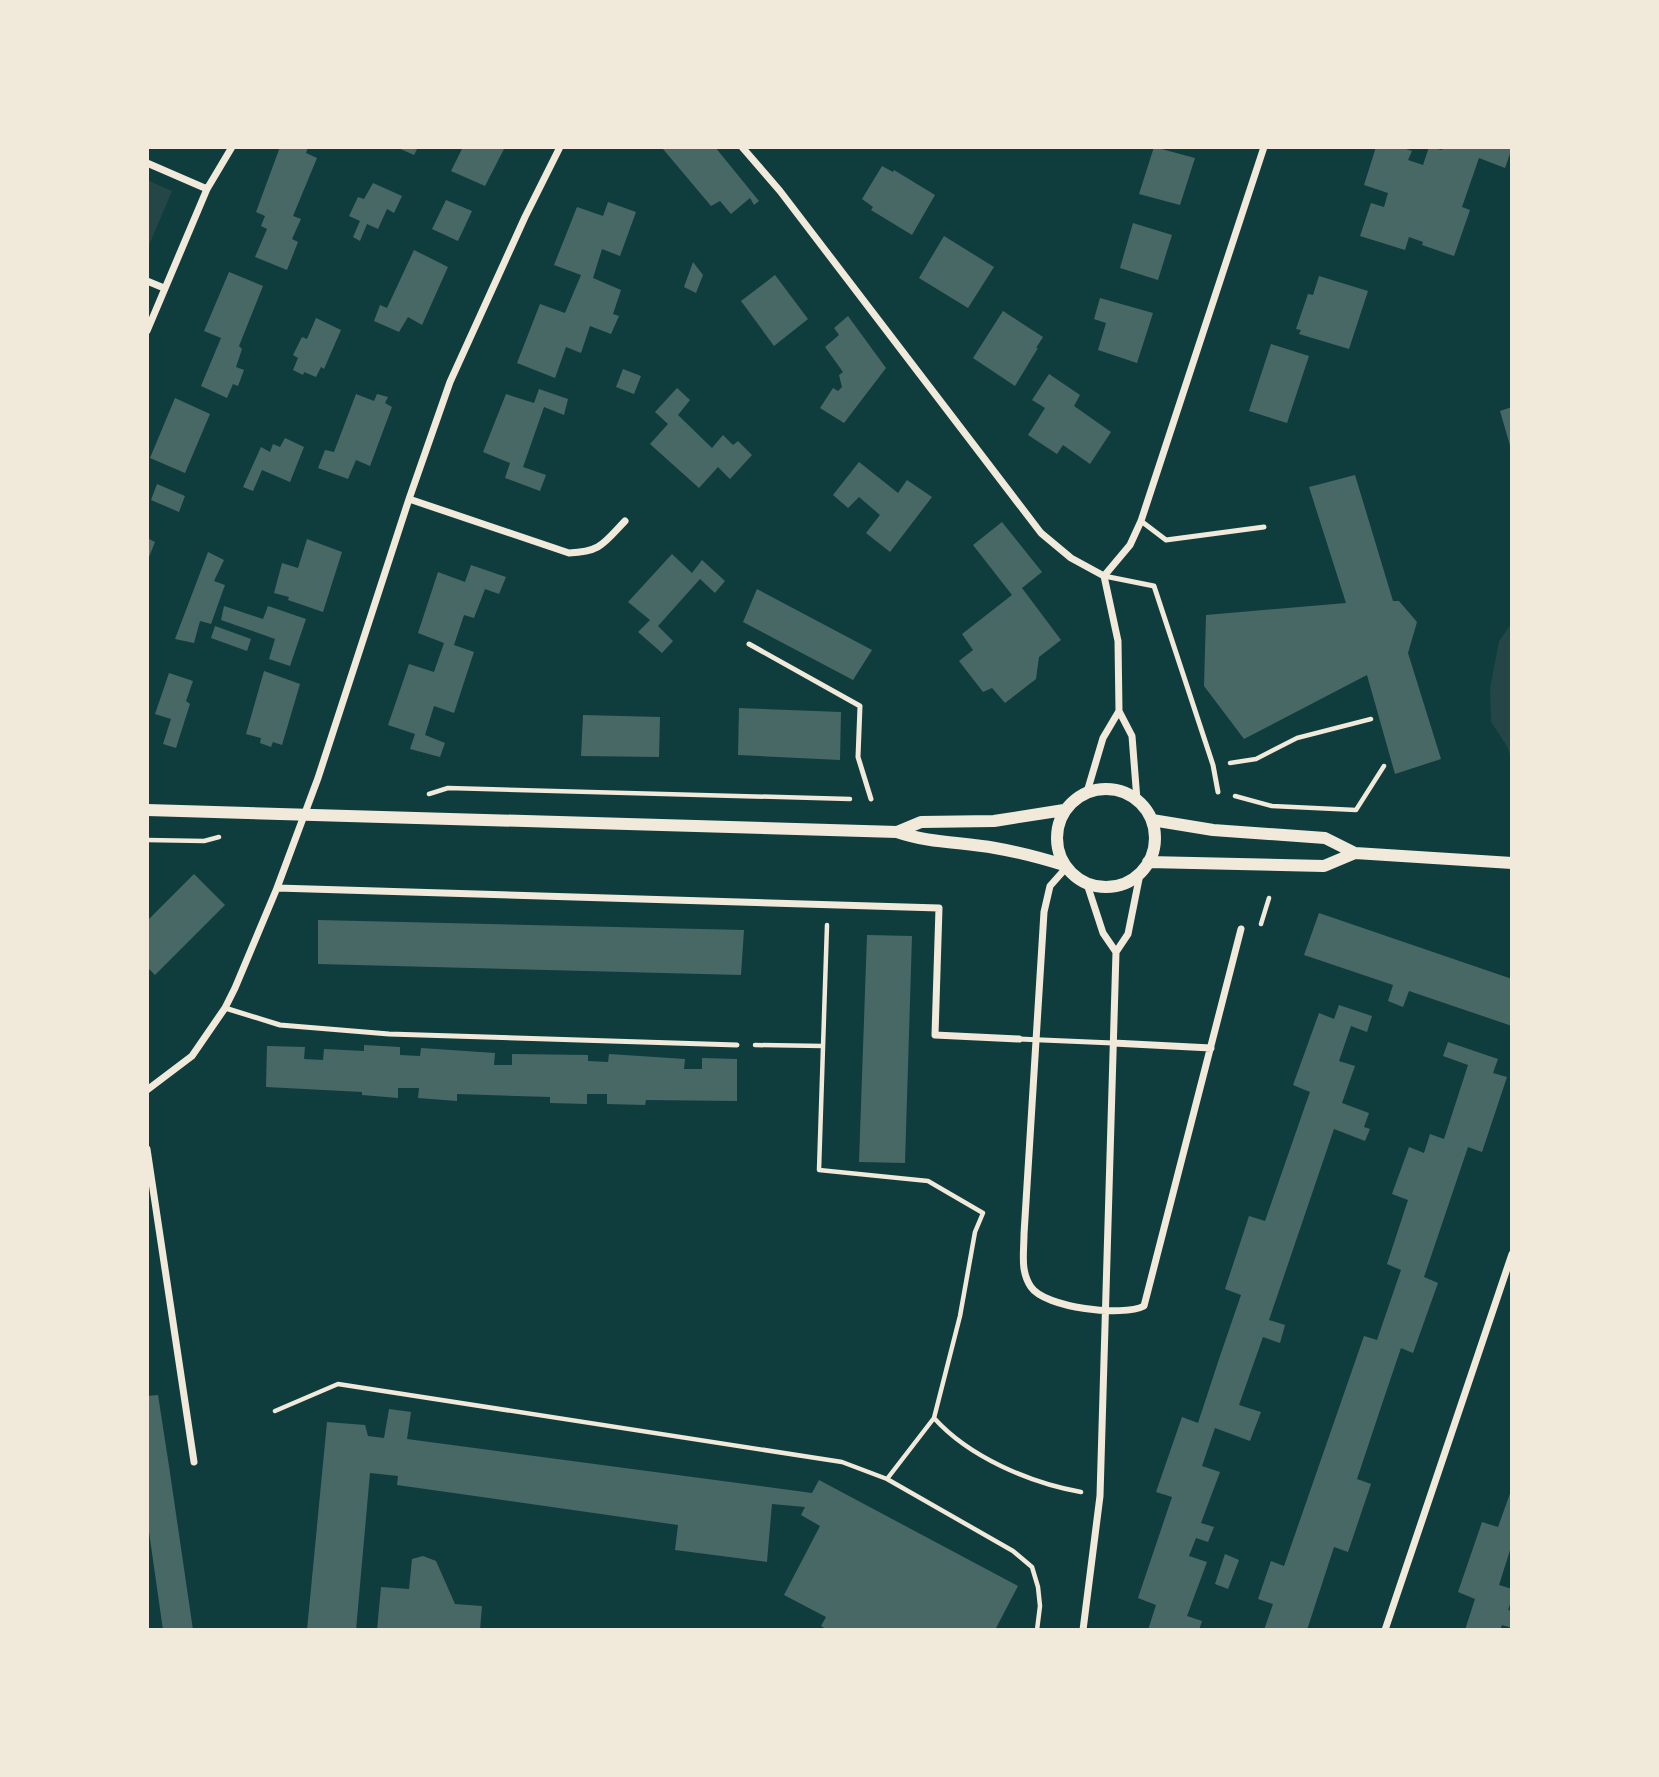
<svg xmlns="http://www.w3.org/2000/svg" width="1659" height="1777" font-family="'Work Sans',sans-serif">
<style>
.green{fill:#244646}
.building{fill:#486865}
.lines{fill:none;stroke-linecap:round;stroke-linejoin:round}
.path{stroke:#f1e9da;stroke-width:4.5}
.service{stroke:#f1e9da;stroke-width:5}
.minor{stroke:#f1e9da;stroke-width:7}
.tertiary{stroke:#f1e9da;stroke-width:12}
</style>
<rect width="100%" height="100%" fill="#0f3d3e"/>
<path class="green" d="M147 180 172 191 147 250Z
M1512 623V762L1507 746 1491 722 1490 688 1499 641Z"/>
<path class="building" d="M280 147H308L306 153 317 158 293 216 301 219 292 239 298 242 287 270 255 257 267 229 261 226 265 216 256 212Z
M396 147H418L414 155Z
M463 147H505L485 186 451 171Z
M665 147H715L759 201 754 205 750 198 731 214 720 201 711 206 663 149Z
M1154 147 1195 158 1180 205 1139 194Z
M1376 147H1400L1412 151 1408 160 1423 165 1429 147 1442 150 1443 147 1512 148 1505 168 1479 158 1462 207 1470 210 1454 256 1422 245 1423 242 1409 237 1405 250 1360 236 1371 203 1384 207 1388 193 1364 185Z
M882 166 893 172 894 170 935 195 912 235 871 210 873 207 862 199Z
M373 183 402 196 394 213 387 209 378 229 367 224 360 241 353 237 360 221 349 216 358 197 364 199Z
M446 200 472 211 458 241 432 229Z
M608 202 636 212 620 256 602 249 593 278 621 290 613 314 619 316 611 334 590 326 581 353 566 347 555 378 517 363 540 304 565 313 581 275 554 265 577 207 603 216Z
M1133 223 1172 235 1158 280 1120 268Z
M944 236 994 267 968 308 919 278Z
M414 250 448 267 422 325 408 317 399 332 374 321 380 305 387 308Z
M693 262 703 275 696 293 684 287Z
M229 272 263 286 239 346 242 349 236 367 244 370 238 386 233 384 227 398 201 386 221 338 204 331Z
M775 275 808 319 774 346 741 301Z
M1319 276 1368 291 1349 349 1299 334 1301 330 1296 329 1308 294 1313 295Z
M1100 298 1153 313 1137 363 1098 350 1106 323 1094 319Z
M1003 311 1043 337 1036 348H1038L1015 386 973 358Z
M848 316 886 368 844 423 820 408 833 388 838 391 842 387 839 375 843 372 825 347 839 335 834 328Z
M316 318 341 330 324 369 321 367 316 377 304 372 303 375 293 370 298 358 293 355 302 337 307 339Z
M1271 344 1309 356 1287 423 1249 411Z
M623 369 641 376 634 394 616 387Z
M1049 374 1080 395 1074 406 1111 432 1090 464 1063 445 1057 454 1028 435 1045 408 1032 400Z
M677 388 690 400 678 415 712 448 723 435 733 445 738 441 752 455 730 479 718 467 699 488 650 444 668 424 655 412Z
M539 389 568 399 564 415 544 407 523 467 546 475 540 491 505 478 510 463 483 452 506 394 534 403Z
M356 394 374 401 377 394 388 397 385 403 392 407 370 466 356 460 348 479 318 468 325 450 334 452Z
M175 398 210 414 185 473 150 458Z
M1512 407V449H1511L1500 411Z
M285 438 304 447 290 482 262 470 253 491 243 487 261 447 270 452 273 444 280 447Z
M859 462 898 493 907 480 932 497 890 552 866 533 880 515 859 497 848 508 833 495Z
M1355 475 1393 601H1399L1417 622 1408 653 1441 759 1395 774 1367 675 1244 739 1204 686 1206 615 1346 603 1309 487Z
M157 484 185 496 179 512 151 500Z
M1002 522 1042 572 1022 588 1061 640 1039 657 1036 679 1005 703 992 688 983 692 959 661 973 650 962 634 1012 595 973 545Z
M147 538 155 542 147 562Z
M307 539 342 552 323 612 288 600 289 597 274 593 282 563 298 568Z
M208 552 224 560 214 581 225 585 211 624 200 621 194 643 175 639Z
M672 554 692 573 702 560 725 581 715 593 700 579 658 626 673 641 662 653 638 632 650 620 628 602Z
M471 565 506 577 499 594 485 589 474 618 464 615 454 645 474 652 469 667 454 713 434 706 425 735 445 743 440 757 410 749 415 734 388 725 409 664 434 672 444 643 418 633 438 572 465 582Z
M757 589 872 650 853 680 743 622Z
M224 606 263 619 268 606 306 619 290 666 269 659 275 639 221 620Z
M215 626 251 639 247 651 211 638Z
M264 671 300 684 282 745 273 742 271 747 260 743 261 738 246 734Z
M169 673 193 681 186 701 190 704 176 748 163 744 171 719 155 714Z
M739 708 841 712 840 760 738 755Z
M583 715 660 717 659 757 581 756Z
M194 874 225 905 155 975 147 967V921Z
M1319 913 1512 979V1026L1409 991 1403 1007 1388 1001 1393 985 1304 955Z
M318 920 744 930 741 975 318 964Z
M867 935 912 936 905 1163 859 1162Z
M1339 1005 1372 1016 1367 1032 1351 1026 1339 1061 1355 1066 1342 1103 1369 1113 1364 1127 1370 1129 1365 1141 1334 1129 1269 1320 1285 1325 1280 1343 1263 1337 1239 1405 1261 1412 1250 1441 1215 1428 1202 1466 1220 1472 1201 1523 1214 1527 1208 1542 1196 1538 1189 1556 1207 1562 1187 1616 1202 1621 1199 1630H1148L1156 1605 1138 1598 1172 1497 1156 1492 1182 1417 1198 1423 1219 1359 1241 1295 1225 1289 1249 1216 1265 1221 1305 1106 1310 1092 1293 1085 1319 1013 1334 1019Z
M1448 1042 1498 1059 1493 1073 1507 1077 1482 1152 1468 1147 1424 1277 1438 1283 1413 1353 1401 1348 1379 1413 1357 1479 1371 1484 1348 1552 1334 1547 1307 1630H1264L1273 1604 1258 1599 1271 1561 1284 1566 1364 1336 1377 1340 1401 1270 1387 1264 1408 1200 1392 1194 1409 1147 1424 1153 1430 1134 1444 1139 1468 1065 1443 1056Z
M364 1045 400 1047V1055L420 1056 421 1048 495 1053 494 1065H512V1054L588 1055V1061L608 1062 609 1054 685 1059 684 1069H702V1058L737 1059V1101L646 1100 645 1105 607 1104V1094H587V1104L550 1103V1097L457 1094V1101L418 1098 419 1088H398V1098L362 1095V1092L266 1087 267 1046 305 1047 304 1059 323 1060 324 1049 364 1051Z
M158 1395 169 1466 193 1630H163L147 1518V1396Z
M389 1409 411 1412 407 1439 812 1493 819 1480 1018 1586 995 1630H828L821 1626 826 1617 784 1595 820 1526 801 1515 805 1507 772 1504 767 1562 675 1550 678 1525 397 1485 398 1476 370 1473 356 1630H307L327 1422 365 1425 368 1436 384 1438Z
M1512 1488V1544L1499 1585 1512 1589V1599L1508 1610 1512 1611V1628L1502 1625 1500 1630H1465L1475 1599 1458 1592 1482 1522 1498 1527Z
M1225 1554 1239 1560 1228 1589 1215 1584Z
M423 1556 436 1561 455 1604 482 1606 480 1630H377L381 1587 409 1589 412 1559Z"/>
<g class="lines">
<path class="path" d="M1230 763 1256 759 1297 738 1371 719
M429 794 448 788 850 799
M1235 796 1272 806 1356 810 1384 766
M147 840 204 841 219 837
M1261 924 1269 898
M755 1045 823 1046
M275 1411 338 1384 842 1462 887 1479 934 1418 960 1316 975 1232 983 1213 928 1181 819 1170 827 925
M934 1418C969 1457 1030 1483 1081 1492
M887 1479 1013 1551 1032 1567 1038 1587 1040 1606 1037 1630"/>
<path class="service" d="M1141 521 1166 540 1264 527
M1104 576 1154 586 1213 765 1218 792
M749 644 860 706 858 757 871 799
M225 1008 280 1025 389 1034 737 1045
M1019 1039 1113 1043"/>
<path class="minor" d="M742 147 780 191 1041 533 1071 558 1104 576
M147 163 207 189
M147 281 164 288
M147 331 207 189 232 147
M409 499 569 553C601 552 604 543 625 521
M1104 576 1130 545 1141 521 1264 147
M1104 576 1118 641 1119 711 1132 736 1137 800
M1087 792 1103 738 1119 711
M1066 868 1050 886 1044 912 1024 1234C1024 1253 1020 1271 1031 1287 1045 1308 1123 1317 1144 1306L1241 929
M1087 884 1103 933 1116 952
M277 888 939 908 935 1035 1019 1039
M1113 1043 1211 1048
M147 1090 192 1056 225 1008 235 988 277 888 318 778 409 499 450 382 525 217 560 147
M147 1149 194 1462
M1083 1630 1100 1496 1116 952 1128 934 1140 874
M1385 1630 1512 1254"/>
<path class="tertiary" d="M1057 838a49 49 0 1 1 98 0a49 49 0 1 1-98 0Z
M147 810 897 832C929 843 961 842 995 848 1019 852 1041 858 1064 865
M1152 820 1213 830 1325 838 1355 853 1512 863
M897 832 921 822 994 821 1064 810
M1148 862 1324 866 1355 853"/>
</g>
<rect width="1659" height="1777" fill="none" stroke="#f1e9da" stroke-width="298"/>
</svg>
